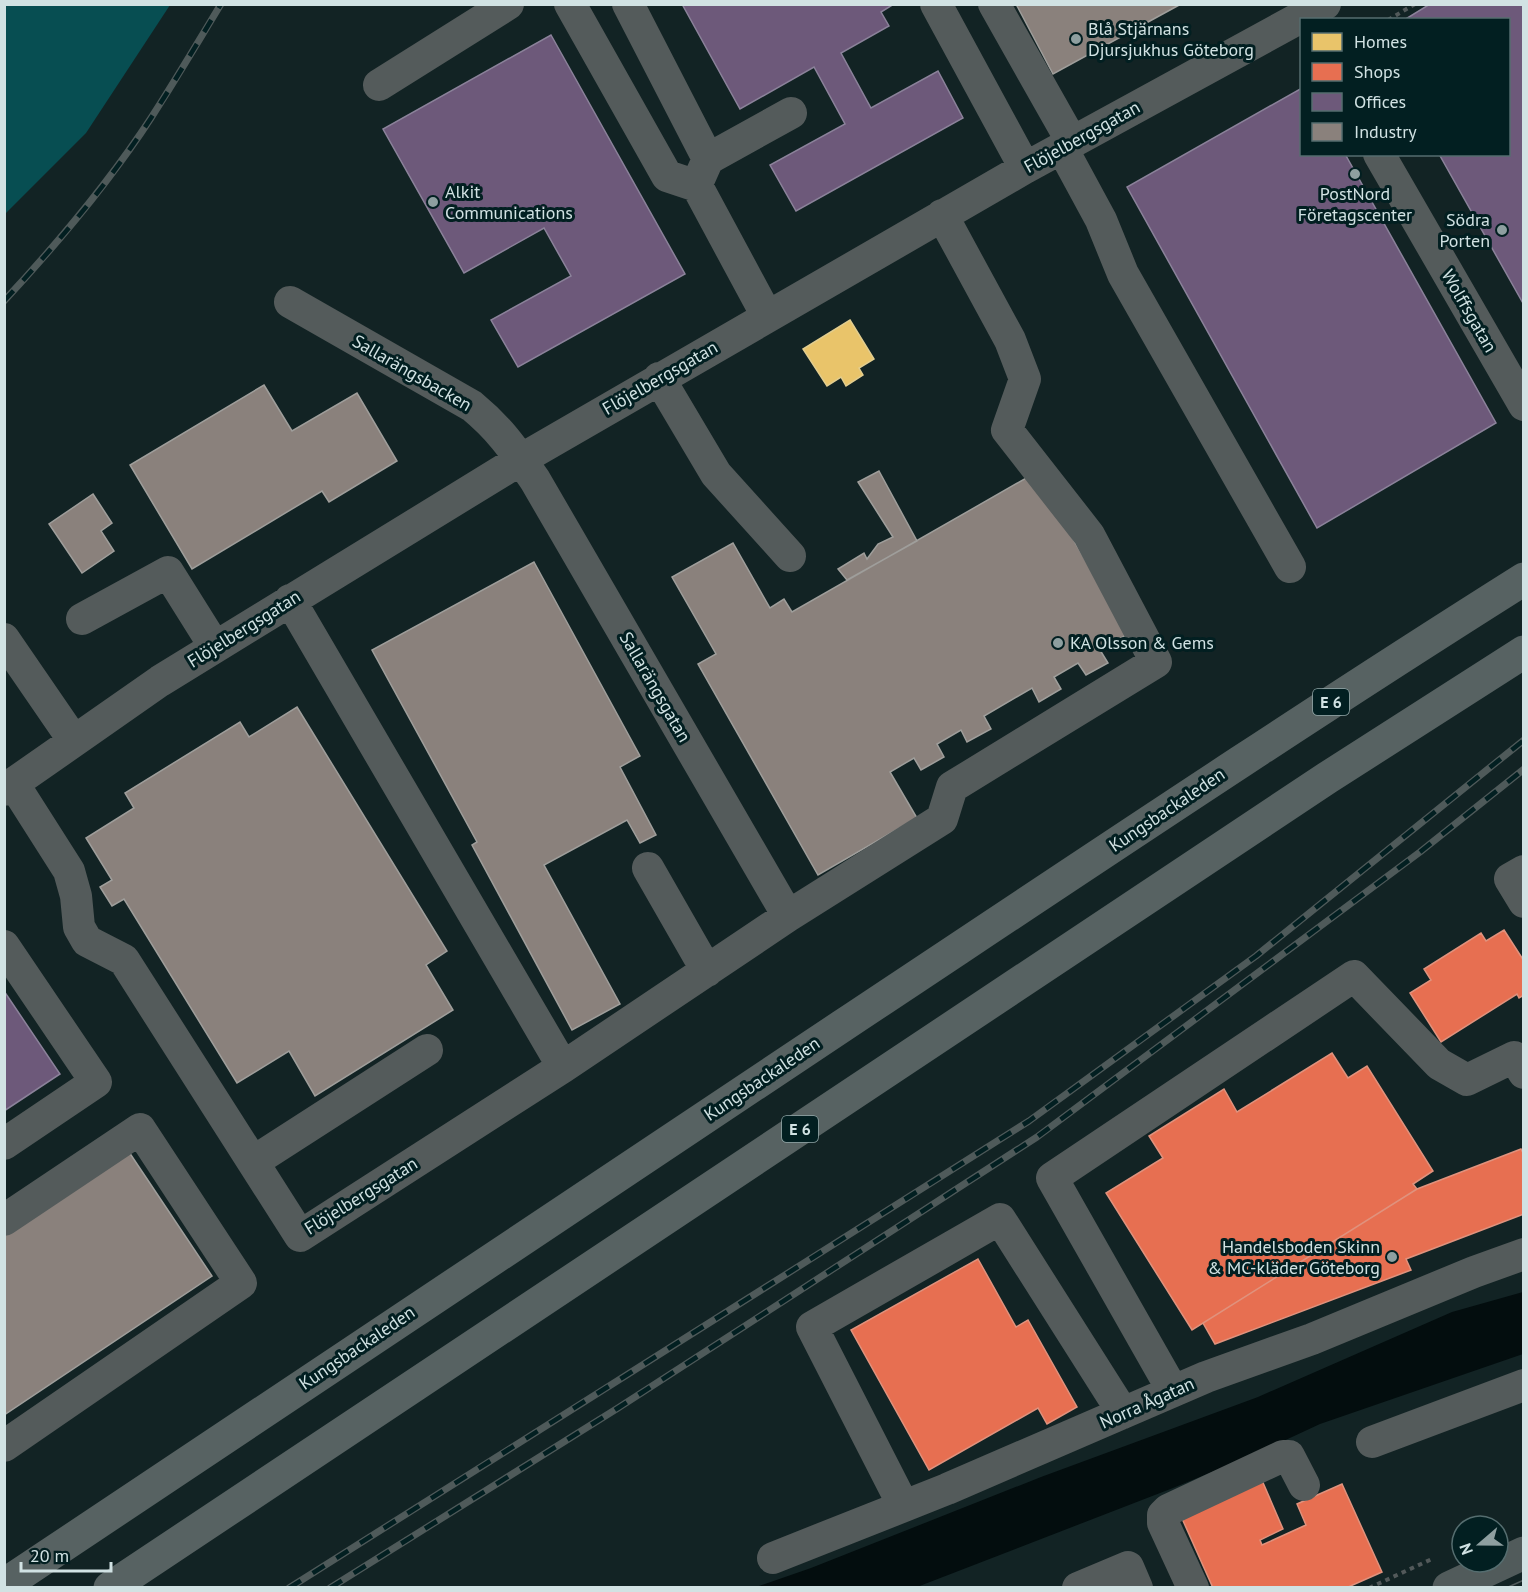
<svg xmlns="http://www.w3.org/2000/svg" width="1528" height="1592" font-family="'PT Sans',sans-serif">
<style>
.green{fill:#074e52}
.water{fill:#030d0e}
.homes{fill:#e9c46a;stroke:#e2cd8e;stroke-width:1.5}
.shops{fill:#e76f51;stroke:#e0927d;stroke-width:1.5}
.offices{fill:#6d597a;stroke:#8b829a;stroke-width:1.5}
.industry{fill:#8a817c;stroke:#9f9e9b;stroke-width:1.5}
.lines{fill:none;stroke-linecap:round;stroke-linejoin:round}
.path{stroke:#52595a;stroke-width:4;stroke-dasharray:4.5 4.5;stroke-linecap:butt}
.minor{stroke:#545b5b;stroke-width:32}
.major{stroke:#515b5b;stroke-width:33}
.highway{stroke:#576262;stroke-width:33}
.tram{stroke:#4f5a5a;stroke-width:1.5}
.rail-casing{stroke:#4f5a5a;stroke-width:7}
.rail{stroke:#021f21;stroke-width:4.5;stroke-dasharray:14;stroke-linecap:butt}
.poi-dot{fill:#8e9fa0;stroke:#021f21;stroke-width:2}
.labels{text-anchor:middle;stroke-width:6;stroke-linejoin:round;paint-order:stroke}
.shield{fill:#021f21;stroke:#93a8a9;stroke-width:1.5}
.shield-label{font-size:16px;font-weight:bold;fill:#d1e2e3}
.poi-label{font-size:18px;fill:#d1e2e3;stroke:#021f21;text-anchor:start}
.street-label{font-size:18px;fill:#d1e2e3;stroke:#021f21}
</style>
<rect width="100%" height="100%" fill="#122324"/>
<path class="green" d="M5 4 170 5 86 133 5 214Z"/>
<path class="water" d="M1523 1292V1354L1320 1424 1253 1455 1173 1488 917 1587 753 1588 811 1568 1041 1477 1258 1397 1452 1312Z"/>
<path class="homes" d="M850 320 874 359 859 368 863 375 846 386 841 377 827 386 803 349Z"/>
<path class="shops" d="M1504 930 1524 961V995L1519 998 1517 994 1441 1042 1410 993 1431 980 1424 969 1481 933 1486 941Z
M1332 1053 1348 1078 1367 1066 1433 1171 1413 1184 1417 1189 1192 1330 1106 1193 1163 1158 1149 1136 1224 1089 1237 1112Z
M1521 1149 1524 1155V1214L1406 1259 1411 1270 1215 1344 1203 1323 1417 1189Z
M978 1259 1016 1327 1028 1320 1077 1407 1047 1424 1038 1408 929 1470 851 1330Z
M1261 1478 1283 1529 1260 1540 1262 1545 1306 1525 1297 1504 1342 1484 1382 1572 1346 1588H1213L1180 1514Z"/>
<path class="offices" d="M682 4H894L881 12 889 26 841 53 871 108 938 71 963 118 796 211 770 165 845 124 814 67 740 109Z
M1430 4H1524V305L1439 154H1508V20H1404Z
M551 35 685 274 518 367 491 320 571 276 544 228 464 273 383 129Z
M1302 88V154H1345L1496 423 1317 528 1127 187Z
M4 991 60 1074 4 1111Z"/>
<path class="industry" d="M1016 4H1181L1053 74Z
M264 385 292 431 357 393 397 461 329 502 322 491 192 569 130 465Z
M879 471 917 541 847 580 838 569 864 553 867 559 878 544 893 537 858 482Z
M1035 473 1128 634 1100 650 1108 663 1086 675 1078 663 1054 677 1061 689 1039 702 1032 688 984 716 991 729 967 742 961 730 937 744 944 757 921 770 914 758 890 772 917 818 818 875 698 664 716 654 672 577 733 543 770 608 784 599 792 612Z
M93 494 112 523 101 531 114 551 82 573 49 524Z
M534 562 640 756 620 767 656 835 640 843 627 820 544 865 620 1004 572 1030 472 845 477 842 372 650Z
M297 707 447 951 426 965 453 1010 315 1096 289 1051 237 1083 124 899 112 906 100 887 112 880 86 838 134 808 125 793 240 722 249 737Z
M129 1152 212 1276 4 1415V1235Z"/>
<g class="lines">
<path class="path" d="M1388 20 1415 4
M1369 1588 1434 1558"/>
<path class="minor" d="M570 4 667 176 697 186 767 316
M628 4 708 159
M936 4 1025 168
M994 4 1072 142
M379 85 508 4
M1062 148 1101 220 1123 274 1290 567
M1379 154 1524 405
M700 177 708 159 791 113
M290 302 472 406C501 430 514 450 535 480L788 916
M659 378 716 474 790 556
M290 600 563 1067
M82 619 168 572 215 647
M4 639 74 741
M13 783 69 871 76 896 79 927 87 941 124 960 300 1236 563 1067 788 916 942 819 952 787 1156 662 1089 535 1007 430 1025 379 1010 340 942 215
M4 790 160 681 520 460 1025 168 1325 4
M648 868 707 971
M1524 871 1510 879 1524 902
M4 946 96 1082 4 1144
M253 1162 427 1050
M4 1220 140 1129 241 1283 4 1446
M1173 1391 1052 1178 1354 976 1439 1064 1467 1080 1514 1057 1524 1073
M1372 1442 1524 1385
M903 1505 812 1327 1000 1219 1123 1413
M773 1558 947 1489 1206 1377 1312 1339 1474 1272 1524 1254
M1078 1588 1128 1567 1137 1588
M1193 1588 1163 1523V1515L1168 1510 1283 1456H1289L1304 1485"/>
<path class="major" d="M1449 1588 1524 1553"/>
<path class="highway" d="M4 1585C283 1397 563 1212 842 1026 1068 876 1294 724 1524 579
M110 1588 1327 778 1524 652"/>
<path class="tram" d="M1506 1588 1524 1580"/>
<g class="rail-casing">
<path id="rail" d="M4 301C57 244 108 184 151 118 175 81 198 42 221 4
M289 1588 1029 1121 1256 956 1524 740
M330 1588 618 1408 1037 1137 1420 852 1524 769"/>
</g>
<use href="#rail" class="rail"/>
</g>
<g class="poi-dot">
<circle cx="1076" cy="39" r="6"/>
<circle cx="1355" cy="174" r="6"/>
<circle cx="433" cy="202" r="6"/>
<circle cx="1502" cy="230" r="6"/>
<circle cx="1058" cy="643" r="6"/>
<circle cx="1392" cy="1257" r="6"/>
</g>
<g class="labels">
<g class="shield">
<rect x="1313" y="689" width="36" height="26" rx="4.5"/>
<rect x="782" y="1116" width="36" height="26" rx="4.5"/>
</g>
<g class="shield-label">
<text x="1331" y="708">E 6</text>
<text x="800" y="1135">E 6</text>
</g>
<g class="poi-label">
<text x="1088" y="35">Blå Stjärnans<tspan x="1088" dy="21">Djursjukhus Göteborg</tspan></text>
<text x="445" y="198">Alkit<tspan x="445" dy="21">Communications</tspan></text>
<text x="1355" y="200" text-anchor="middle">PostNord<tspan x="1355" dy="21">Företagscenter</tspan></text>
<text x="1490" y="226" text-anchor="end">Södra<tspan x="1490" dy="21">Porten</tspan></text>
<text x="1070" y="649">KA Olsson &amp; Gems</text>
<text x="1380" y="1253" text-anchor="end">Handelsboden Skinn<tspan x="1380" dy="21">&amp; MC-kläder Göteborg</tspan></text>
</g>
<g class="street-label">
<text transform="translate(1082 137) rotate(-29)" y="6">Flöjelbergsgatan</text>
<text transform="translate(1469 311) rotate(60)" y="6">Wolffsgatan</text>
<text transform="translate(412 373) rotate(30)" y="6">Sallarängsbacken</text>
<text transform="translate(660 378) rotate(-30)" y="6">Flöjelbergsgatan</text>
<text transform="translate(244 629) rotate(-32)" y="6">Flöjelbergsgatan</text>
<text transform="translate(655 687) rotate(60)" y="6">Sallarängsgatan</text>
<text transform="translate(1167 810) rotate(-34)" y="6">Kungsbackaleden</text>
<text transform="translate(762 1079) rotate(-34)" y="6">Kungsbackaleden</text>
<text transform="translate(361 1196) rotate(-32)" y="6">Flöjelbergsgatan</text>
<text transform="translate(357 1348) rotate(-34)" y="6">Kungsbackaleden</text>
<text transform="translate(1147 1403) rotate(-24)" y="6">Norra Ågatan</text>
</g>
</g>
<rect width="1528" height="1592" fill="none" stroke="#d1e2e3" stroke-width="12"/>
<rect x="1300" y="18" width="210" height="138" fill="#021f21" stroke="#556d6f" stroke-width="1.5"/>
<rect x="1312" y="33" width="30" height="18" fill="#e9c46a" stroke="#556d6f" stroke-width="1.5"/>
<text x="1354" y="48" font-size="18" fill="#d1e2e3">Homes</text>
<rect x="1312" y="63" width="30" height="18" fill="#e76f51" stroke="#556d6f" stroke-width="1.5"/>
<text x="1354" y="78" font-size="18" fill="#d1e2e3">Shops</text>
<rect x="1312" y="93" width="30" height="18" fill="#6d597a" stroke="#556d6f" stroke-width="1.5"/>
<text x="1354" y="108" font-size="18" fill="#d1e2e3">Offices</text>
<rect x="1312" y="123" width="30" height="18" fill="#8a817c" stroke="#556d6f" stroke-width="1.5"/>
<text x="1354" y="138" font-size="18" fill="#d1e2e3">Industry</text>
<g transform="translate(1480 1544) rotate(250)"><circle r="28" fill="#021f21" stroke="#556d6f" stroke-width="1.5"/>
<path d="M0-4.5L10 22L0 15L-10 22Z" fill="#8e9fa0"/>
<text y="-9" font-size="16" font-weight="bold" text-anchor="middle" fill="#d1e2e3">N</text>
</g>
<path d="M21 1562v9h90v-9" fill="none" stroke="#d1e2e3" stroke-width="3"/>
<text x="30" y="1562" font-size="18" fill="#d1e2e3" stroke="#021f21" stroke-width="4.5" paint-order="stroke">20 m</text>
</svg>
